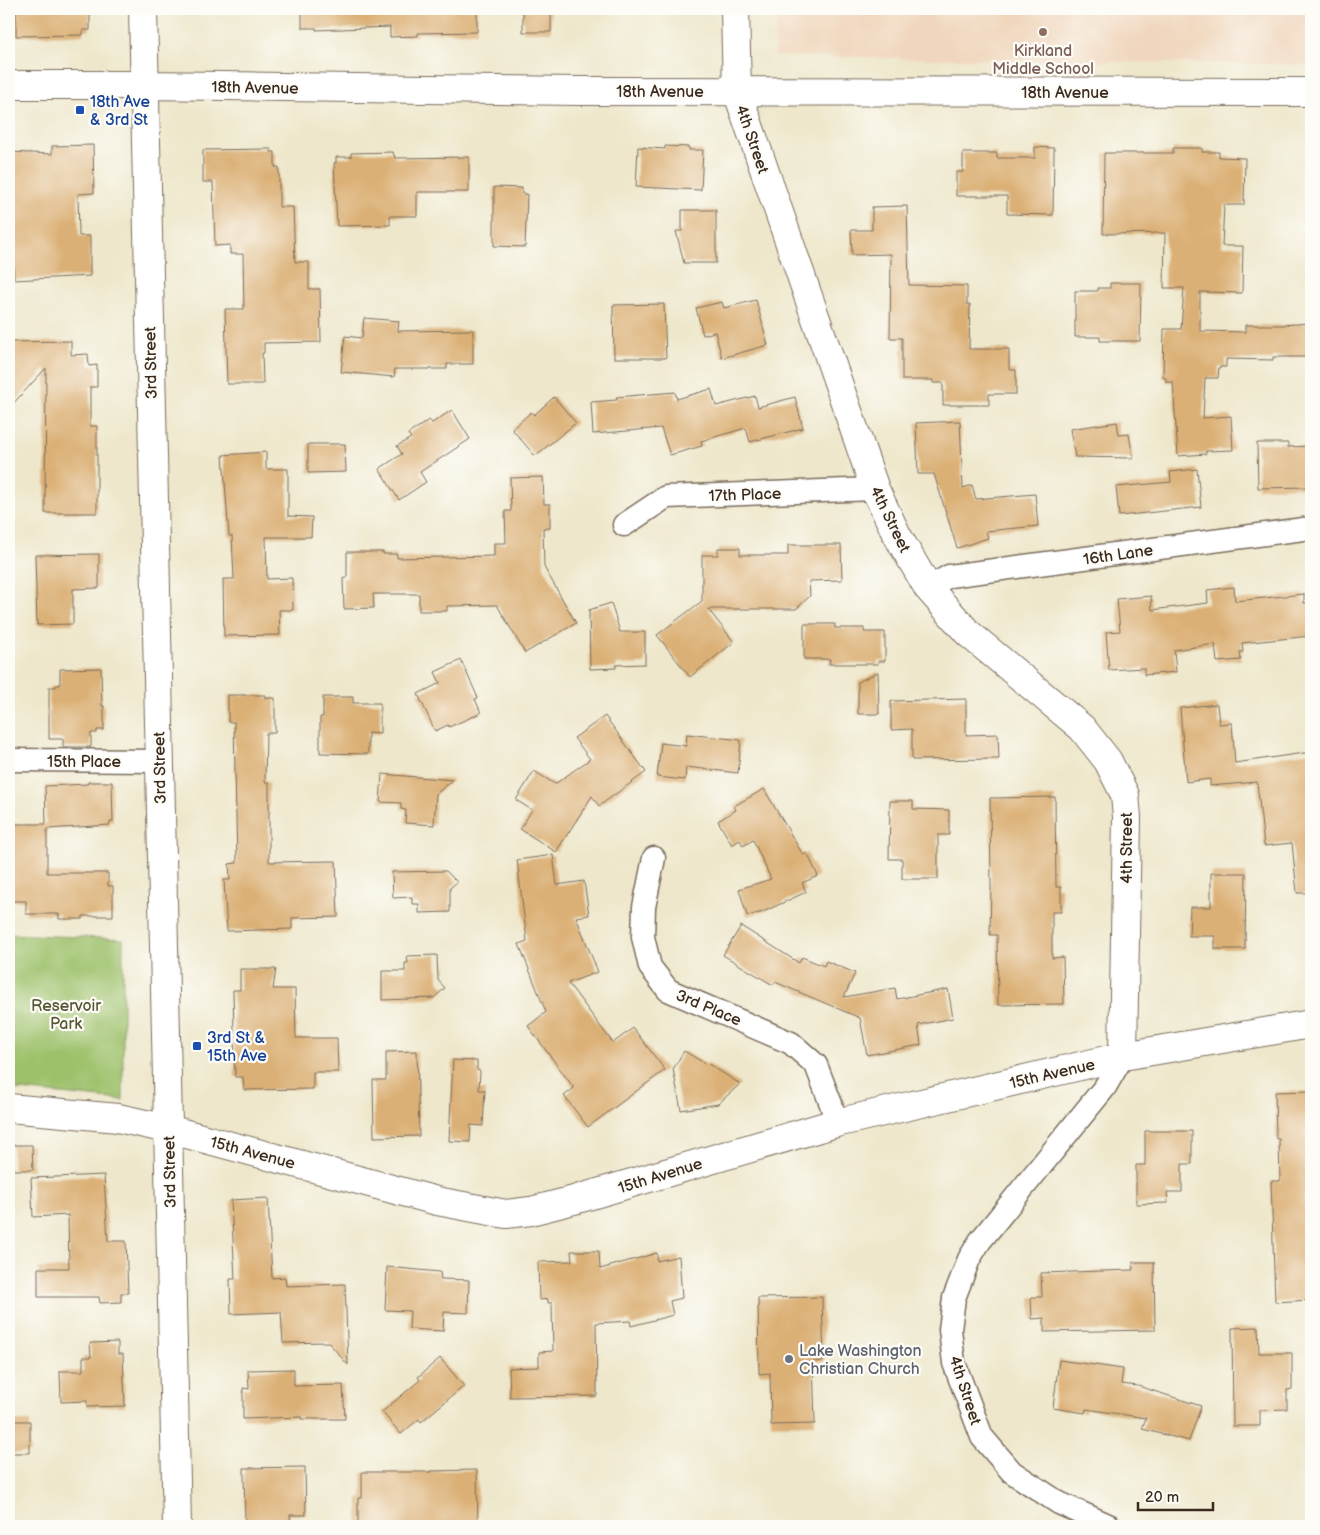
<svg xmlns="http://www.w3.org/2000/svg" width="1320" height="1535" font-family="'Balsamiq Sans',sans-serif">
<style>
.built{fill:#f0d6bc}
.green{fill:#9dc16b;stroke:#6c7644}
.building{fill:#dbb076}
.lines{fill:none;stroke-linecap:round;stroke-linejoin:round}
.street-casing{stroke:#7a6c5b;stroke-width:25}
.secondary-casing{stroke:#7a6c5b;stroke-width:30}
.street{stroke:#fff;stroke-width:22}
.secondary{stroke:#fff;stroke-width:28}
.education-dot{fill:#8d6e63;stroke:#fdfcf7;stroke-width:2}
.transit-dot{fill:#1a4fb4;stroke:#fdfcf7;stroke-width:2}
.worship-dot{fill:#6b7280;stroke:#fdfcf7;stroke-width:2}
.labels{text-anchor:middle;stroke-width:4.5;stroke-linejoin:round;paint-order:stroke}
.education-label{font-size:16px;fill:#785e54;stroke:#fdfcf7}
.street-label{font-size:16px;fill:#3b2a1e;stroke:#fdfcf7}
.transit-label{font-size:16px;fill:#164399;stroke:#fdfcf7;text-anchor:start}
.park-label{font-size:16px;fill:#585735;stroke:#fdfcf7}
.worship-label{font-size:16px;fill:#5b616d;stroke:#fdfcf7;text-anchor:start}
</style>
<rect width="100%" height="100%" fill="#fdfcf7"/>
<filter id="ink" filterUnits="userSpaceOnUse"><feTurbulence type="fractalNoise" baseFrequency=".02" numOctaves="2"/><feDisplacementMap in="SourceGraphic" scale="10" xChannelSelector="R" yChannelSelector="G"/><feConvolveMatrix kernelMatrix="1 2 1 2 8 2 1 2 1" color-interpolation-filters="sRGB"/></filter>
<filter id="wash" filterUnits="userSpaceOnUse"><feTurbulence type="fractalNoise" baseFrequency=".0096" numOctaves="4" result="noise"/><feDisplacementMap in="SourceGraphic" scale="20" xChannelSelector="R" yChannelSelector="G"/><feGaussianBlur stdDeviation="1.12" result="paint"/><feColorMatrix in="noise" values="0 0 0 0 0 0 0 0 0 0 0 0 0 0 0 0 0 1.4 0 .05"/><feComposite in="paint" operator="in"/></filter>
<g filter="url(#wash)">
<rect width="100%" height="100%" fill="#eee7cb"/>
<path class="built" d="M776 9H1311V65L775 56Z"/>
<path class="green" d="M9 934 123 939V1100L9 1089Z"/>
<g id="blocks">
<path class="building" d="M16 9H90V30H83V35L16 36Z
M302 9H477V32L418 33V36L390 37V27L316 30V28H302Z
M523 9H551V32H523Z
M93 145 94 193 78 194 79 236H90V276L14 280 12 225H9V152L52 154V146Z
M665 146 689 147V150H703L701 190 636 187 638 147 665 149Z
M1035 147 1054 148 1053 215 1007 214V196H956V172H963V153H997V158H1035Z
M1173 148H1202V152H1219V157L1245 158 1244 205H1224L1222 246H1243L1242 293 1200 292V331L1245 332V325H1281L1311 323V357H1273V360L1226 359V367H1219L1218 378H1205L1203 418 1231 416 1233 450 1206 451V454L1178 456 1173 382H1166V378H1163L1164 329H1181L1184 288H1164L1165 233 1103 234 1104 153H1173Z
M271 149V152H275V167H279V207H293L295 262H309V289H320L321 342 264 343V353H262L263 384H227L225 309H244L243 254H230V245L215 246 213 182H203V150Z
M393 152 395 158 469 157V192H417V216H390V225L337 226 334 163H336V157H351V153Z
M494 187 522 188V194H527L525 247 494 246Z
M907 206 909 285 967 286V304H970L969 349H1009V370H1016V394H989V405H943V383H933V380H902V338H890L891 254 852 255 851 230H872V207Z
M682 210H716V263H684L676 231H682Z
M1110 283H1141L1140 341H1100V337H1075V291H1098V288H1110Z
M756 300 768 345 722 358 715 332 703 335 696 308 722 302 724 308Z
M664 304 666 358H614L613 305Z
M364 318 399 321 398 331 473 330V364H447V369H395L394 377 341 372 345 336 362 338Z
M71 341V355L88 354 89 366 97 365V387H90V426H97V513H45L46 368 9 408V342Z
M711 389 716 406 755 396 758 407 795 397 803 428 750 442 746 428 701 441 702 446 670 455 661 428 593 434 591 402 617 400 616 397 675 392 677 399Z
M554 397 576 423 535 456 512 429 531 412 534 415Z
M452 410 470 439 420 472 426 482 399 500 379 469 402 454 397 446 411 438 408 434 429 420 432 423Z
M960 421 963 488 972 485 976 499 1035 494 1038 526 986 531 988 538 957 548 934 474H918L916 423Z
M1117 422 1119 435 1129 434 1133 458 1075 457 1070 429Z
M1257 443H1288V447L1311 446V487L1258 488Z
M308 444H345L346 472 308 473Z
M266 452V469H288V516L312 517 311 537H266L267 579 292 578 293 610H279L280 635 224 636 223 579H234L232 536H229L223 455Z
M1197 469 1201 507 1119 516 1116 487 1171 482 1170 472Z
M543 477 544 504H550V528H543L544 567 576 623 525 653 497 605 447 606V611H419V594H373L374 608 344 609 343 578H347V552H383V554H397V558L494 556V543H506L505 511H511L510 478Z
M788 545H841L842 580 809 581 810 596 796 609H708L734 642 690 677 657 635 702 601V555H718V548H740V555H788Z
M99 554V588L73 589V624L37 625 35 555Z
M1234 587 1235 601 1304 594V603L1311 602V636L1242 643 1243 652H1240L1241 660 1217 662 1215 644 1174 650 1176 672 1144 675V668L1109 670 1106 632 1120 631 1117 599 1151 596 1152 610 1208 603 1207 590Z
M611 603 620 632H645V664L616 665V668L590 669 589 610Z
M804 624H835V628H864V632H885V661H878V664H829L830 659H804Z
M461 660 478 698 475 699 481 713 449 727 448 725 435 731 418 694 440 683 435 672Z
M101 668 102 706H104V730H97V733H91V747H63V739H49V687H56V685H60V669Z
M878 672 879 714H858V682Z
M228 695H265V698H275V733H266L265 782H269V862L336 861 338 917 292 918V929L227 931 224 880H230L229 864 237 863 234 722H228Z
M323 697H353V703H380V734L368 733V754L320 753V717H323Z
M966 699V735L998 734 999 759 912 760V729L891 730V701Z
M1217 704 1219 724 1232 723 1235 763 1311 752V893H1297L1292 843 1264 846 1257 782 1210 786V779L1186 782 1180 708Z
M605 716 646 772 599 806 592 796 556 852 520 829 532 810 516 800 534 771 555 784 590 759 574 738Z
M687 734 741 740 738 773 686 767 685 780 657 777 661 743 686 746Z
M382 774 453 780 436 794 434 825 405 823 406 810 401 809V803L380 802Z
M88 782H112L113 822H110V825L47 829V873H108V886H113V916H83V919H59V914H26V901H9V824H46L45 786 88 784Z
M764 789 803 855 807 853 818 876 802 883 806 892 763 912 747 916 739 889 771 879 753 840 743 846 740 840 732 845 718 821 736 810 734 806Z
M1055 797 1056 887H1061V912H1052V958L1063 957 1064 1004 998 1005 997 935H990L991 886 990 798Z
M890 801H913V809L949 810V835H938V879H902V859H889Z
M553 855 557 885 584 881 589 915 576 917 598 972 568 983 613 1043 633 1028 665 1070 588 1127 564 1096 574 1088 528 1026 546 1012 519 944 527 941 517 860Z
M446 871 457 882 450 888V912L419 913V904H412V897L393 898 392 872Z
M1211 873H1246L1245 949H1215V936H1189L1190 907H1211Z
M741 926 799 963 802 957 824 966 826 961 855 973 844 997 895 988 897 999 948 989 953 1018 918 1025 921 1045 867 1055 860 1018 775 982 773 985 723 955Z
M437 955 438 980 445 988 434 998 382 1000V971H405V963H408L407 956Z
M240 969H276L273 989H295L296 1038H337L338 1072H313V1089L244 1090 243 1077H235L233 990H240Z
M417 1051 419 1136 374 1137 373 1080H386V1052Z
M684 1051 706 1064 707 1063 740 1084 718 1104 681 1110 673 1069Z
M453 1060 477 1061V1070L480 1071 479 1090H485L483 1126 471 1125 470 1142 449 1141Z
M1311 1091V1300L1275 1302 1271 1181H1280L1279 1139H1276L1275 1092Z
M1145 1131H1192V1164H1182V1192H1167L1168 1203 1136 1204V1165H1145Z
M12 1145H32L33 1170H13Z
M104 1175 108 1241H126L128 1293H121V1302L100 1303 99 1297H38V1268H69L68 1215 33 1217 31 1178Z
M268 1198 272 1278 285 1277 286 1286 345 1284 348 1365 328 1342 283 1343 281 1312 231 1314 230 1279H235L231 1200Z
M571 1251H599L600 1269 657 1253V1261L679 1256 682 1298 670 1301 673 1315 631 1326 630 1321 596 1323 597 1396 510 1397 509 1368 539 1367V1352L553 1351 552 1303H548V1299L539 1300 538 1262 572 1261Z
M1133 1262H1154L1155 1330 1044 1332V1318L1032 1319 1031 1297H1042L1041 1273 1133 1270Z
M387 1267 440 1272 441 1279 469 1280 468 1313 444 1312 443 1331 409 1329 410 1311 385 1310Z
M822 1297 824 1361 813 1362 815 1424 771 1425 770 1373 759 1374 758 1298Z
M1258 1327 1259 1353H1292V1389L1287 1390V1409L1260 1410V1426H1233L1232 1328Z
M118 1342V1354H123L125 1406 87 1407V1401L61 1402 60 1371H83V1357H91L90 1343Z
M440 1358 464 1386 421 1422 419 1419 401 1434 382 1412 420 1380 418 1377Z
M1059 1360 1123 1369 1121 1384 1138 1386 1201 1406 1189 1441 1142 1429 1146 1418 1086 1409 1085 1413 1053 1408Z
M294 1369V1386L343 1385 345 1419H301V1417L243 1419V1388L249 1389 248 1370Z
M9 1421H30V1453H9Z
M305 1467 306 1515H290L291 1526H245L244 1468Z
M477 1470 478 1526H358V1498H362V1472H432L431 1471Z"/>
</g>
</g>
<g filter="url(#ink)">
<use href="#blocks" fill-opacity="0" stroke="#7a6c5b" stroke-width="1"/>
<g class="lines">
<g class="street-casing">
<path id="street" d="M624 525 666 497 875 489
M928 588 949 576 1311 528
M9 760 159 761
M654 858 644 907 643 937 650 967 668 990 791 1043 816 1065 831 1104 836 1123
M1110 1526 1059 1503 1012 1472 982 1437 954 1363 950 1330 954 1298 969 1259 980 1241 1105 1087 1123 1056"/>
</g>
<g class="secondary-casing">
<path id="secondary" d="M143 9 177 1526
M735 9 737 91 875 489 897 535 928 588 968 633 1082 728 1108 761 1125 795 1127 817 1123 1056
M9 85H145L578 91 1311 92
M9 1108 118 1118 168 1129 437 1201 495 1212 506 1214 531 1211 574 1200 836 1123 1123 1056 1311 1024"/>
</g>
<use href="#street" class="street"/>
<use href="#secondary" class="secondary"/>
</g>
</g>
<circle class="education-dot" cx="1043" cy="32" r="5"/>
<g class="transit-dot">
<rect x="75" y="105" width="10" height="10" rx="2.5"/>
<rect x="192" y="1041" width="10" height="10" rx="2.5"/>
</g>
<circle class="worship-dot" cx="789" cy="1359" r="5"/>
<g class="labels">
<g class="education-label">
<text x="1043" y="56">Kirkland<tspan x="1043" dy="18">Middle School</tspan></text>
</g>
<g class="street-label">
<text transform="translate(255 87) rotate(1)" y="6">18th Avenue</text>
<text x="660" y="97">18th Avenue</text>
<text x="1065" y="98">18th Avenue</text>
<text transform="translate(753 139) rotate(71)" y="6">4th Street</text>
<text transform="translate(150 363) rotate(-91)" y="6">3rd Street</text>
<text transform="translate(745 494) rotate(-2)" y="6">17th Place</text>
<text transform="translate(891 519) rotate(64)" y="6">4th Street</text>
<text transform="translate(1118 554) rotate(-8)" y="6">16th Lane</text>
<text x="84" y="767">15th Place</text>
<text transform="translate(159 768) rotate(-91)" y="6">3rd Street</text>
<text transform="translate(1126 848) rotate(-90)" y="6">4th Street</text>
<text transform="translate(709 1007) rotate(23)" y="6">3rd Place</text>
<text transform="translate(1052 1073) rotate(-13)" y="6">15th Avenue</text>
<text transform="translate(253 1152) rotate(15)" y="6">15th Avenue</text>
<text transform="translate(169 1172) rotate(-91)" y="6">3rd Street</text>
<text transform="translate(660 1175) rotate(-17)" y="6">15th Avenue</text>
<text transform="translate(966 1390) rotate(72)" y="6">4th Street</text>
</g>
<g class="transit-label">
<text x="90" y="107">18th Ave<tspan x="90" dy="18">&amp; 3rd St</tspan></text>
<text x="207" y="1043">3rd St &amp;<tspan x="207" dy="18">15th Ave</tspan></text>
</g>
<g class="park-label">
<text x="66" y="1011">Reservoir<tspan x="66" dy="18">Park</tspan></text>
</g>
<g class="worship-label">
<text x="799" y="1356">Lake Washington<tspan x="799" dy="18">Christian Church</tspan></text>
</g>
</g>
<rect width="1320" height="1535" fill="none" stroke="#fdfcf7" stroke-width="30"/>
<path d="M1138 1502v8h75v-8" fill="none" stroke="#3b2a1e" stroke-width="2.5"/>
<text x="1145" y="1502" font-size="15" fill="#3b2a1e" stroke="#fdfcf7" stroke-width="4" paint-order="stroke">20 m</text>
</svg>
